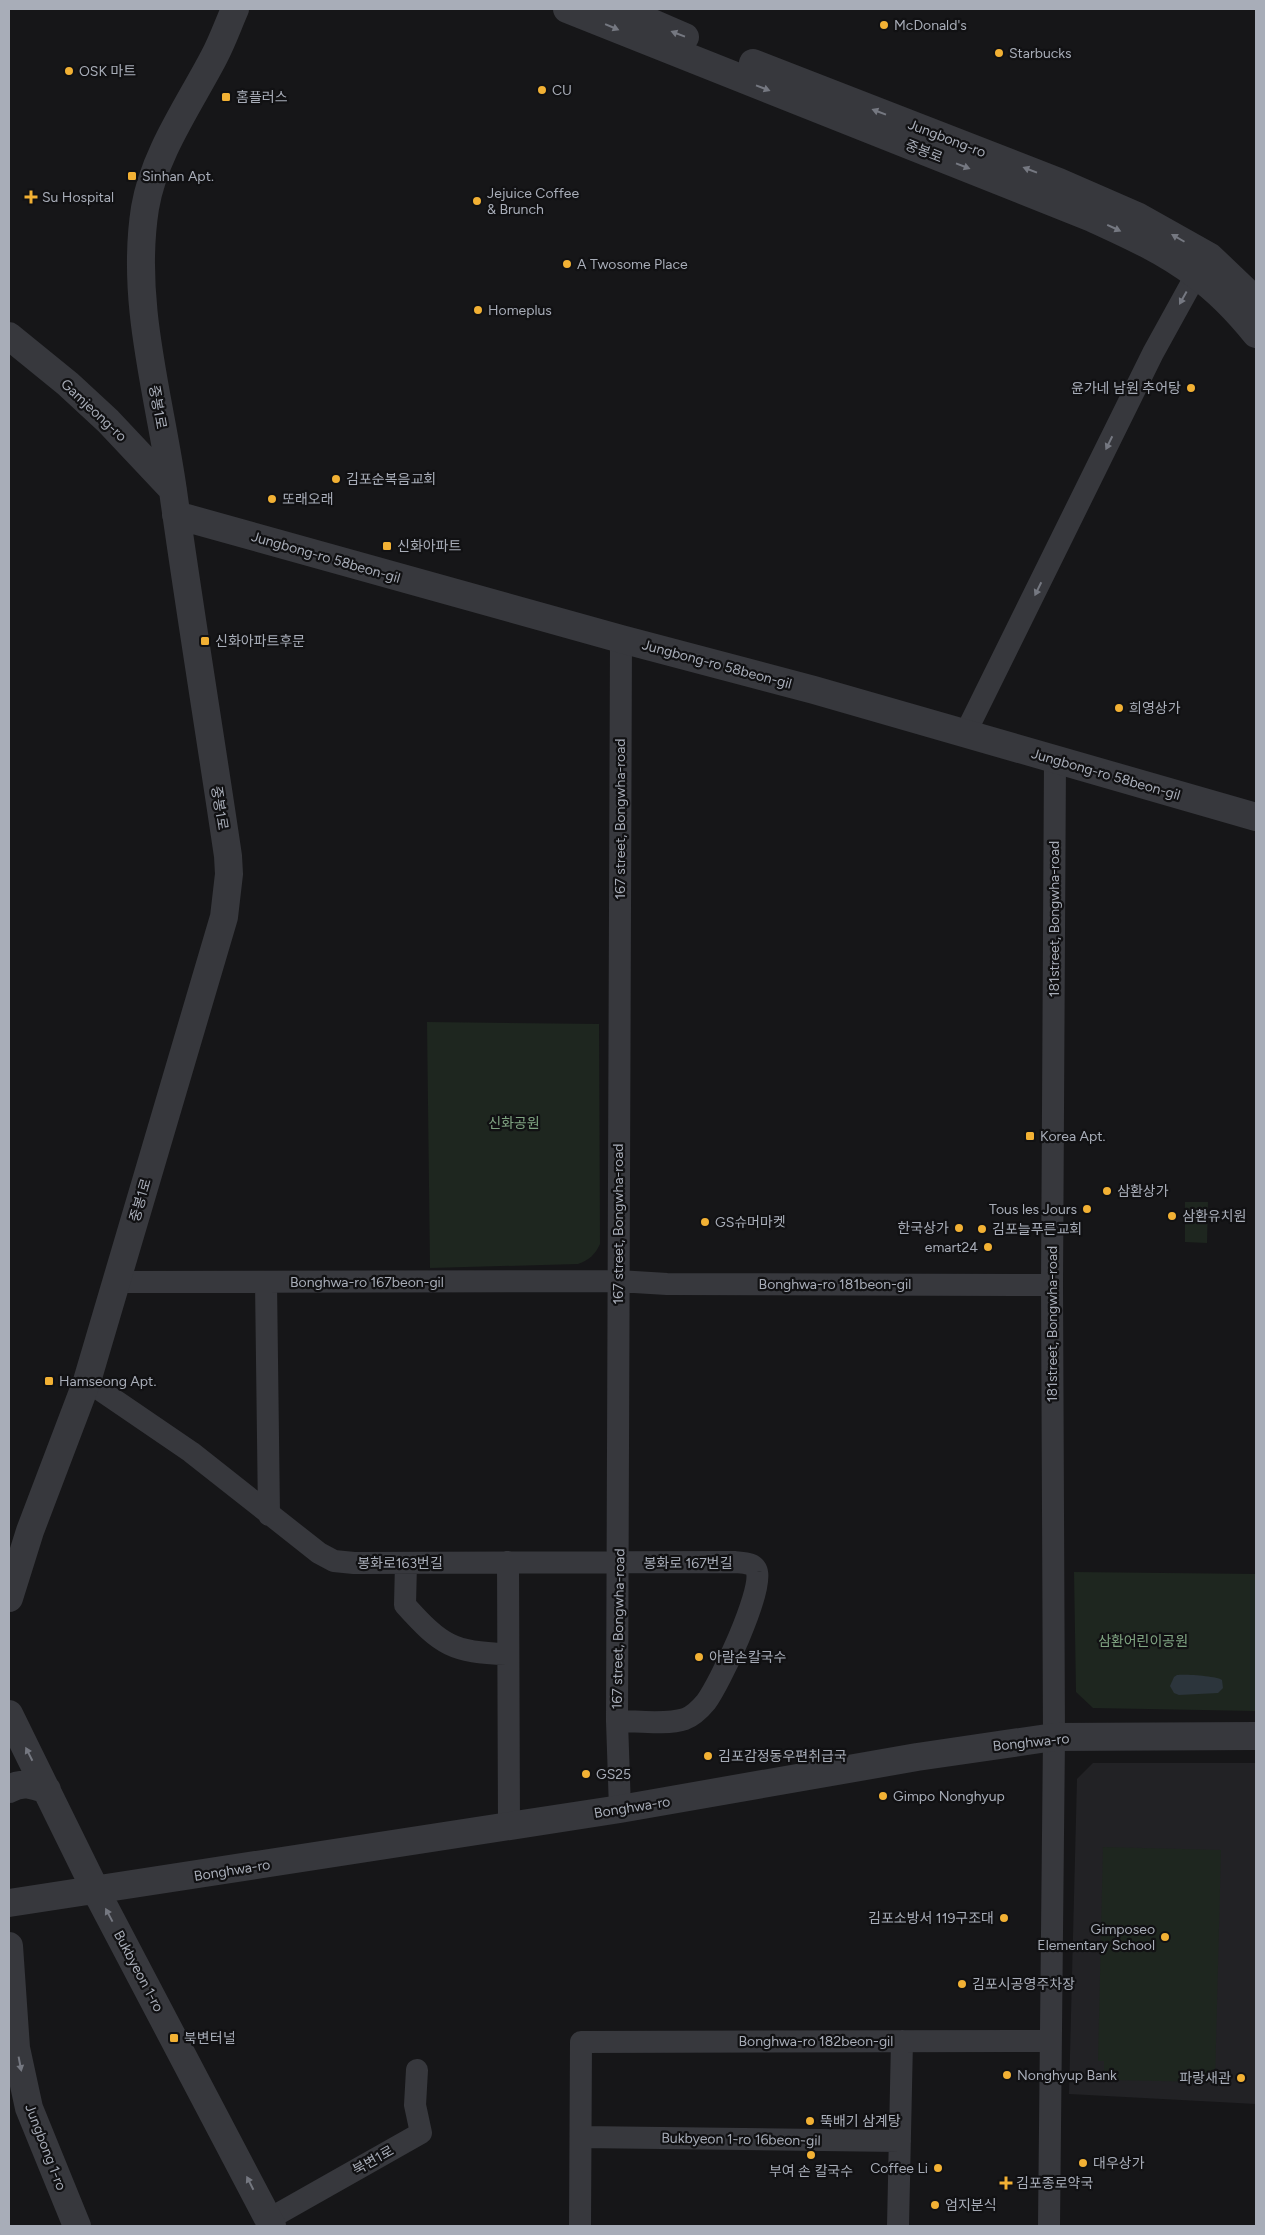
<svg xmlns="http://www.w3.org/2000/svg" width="1265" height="2235" font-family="Figtree,'Noto Sans KR',sans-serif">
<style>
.built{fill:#222225}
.green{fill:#1e261f}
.water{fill:#2c353c}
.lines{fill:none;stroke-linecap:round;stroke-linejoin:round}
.minor{stroke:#37383d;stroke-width:22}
.tertiary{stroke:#37383d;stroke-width:28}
.oneway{fill:#757881}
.poi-dot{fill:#f2b134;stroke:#111113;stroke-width:2}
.labels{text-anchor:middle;stroke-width:4.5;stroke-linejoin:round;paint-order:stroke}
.poi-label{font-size:14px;fill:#a8adb8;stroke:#111113;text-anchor:start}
.street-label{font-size:14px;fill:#a8adb8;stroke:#111113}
.park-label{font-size:14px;fill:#7fa381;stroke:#111113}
</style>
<rect width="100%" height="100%" fill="#161618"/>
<path class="built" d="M1093 1763H1256V2104L1069 2094 1077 1779Z"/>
<path class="green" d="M427 1022 599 1024 600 1244C595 1255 589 1260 578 1264L430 1268Z
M1185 1202H1208L1207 1243 1185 1242Z
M1074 1572 1256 1574V1711L1093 1708 1076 1692Z
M1103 1847 1221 1850 1215 2082 1104 2080V2061H1098Z"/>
<path class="water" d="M1177 1675C1185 1674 1217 1676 1222 1680L1223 1688 1218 1693 1179 1695 1174 1693 1170 1686 1174 1677Z"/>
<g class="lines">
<path class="minor" d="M965 734 1153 353 1196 275 1206 262
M116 1282 618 1281 667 1284 1052 1285
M266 1282 269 1515
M87 1381 191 1452 319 1553 334 1561 354 1563 734 1562C742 1563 755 1562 757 1572 762 1594 720 1683 706 1702 701 1708 693 1716 685 1719 667 1725 637 1721 617 1721
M508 1562 509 1827
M406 1563 405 1605C442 1646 452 1652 507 1654
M620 1809 617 1721 621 639
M581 2137 900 2141
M269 2219 421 2133 415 2105 417 2070
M580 2226 581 2042 1050 2041
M898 2226 902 2041
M1049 2226 1054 1737 1052 1285 1055 760"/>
<path class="tertiary" d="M567 9 1092 218C1127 234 1165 251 1196 275 1218 291 1239 313 1256 334
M620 9 685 37
M753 63 1059 182 1137 216 1210 257 1256 301
M9 336 68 384 108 421 173 490
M176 515 621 639 814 690 1256 817
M9 1598 30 1531 87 1381 224 917 229 874 228 856C210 734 190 613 173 491 160 398 130 303 145 208 154 154 189 105 214 57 222 42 228 25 235 9
M9 1714 96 1891 272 2226
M9 1789C23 1781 33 1785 47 1790
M9 1903 620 1809 917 1757 1054 1737 1256 1736
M9 1946 16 2048 29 2108 77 2226"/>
</g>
<defs><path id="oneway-solid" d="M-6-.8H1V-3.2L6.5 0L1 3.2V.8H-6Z" transform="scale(1.25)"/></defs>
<g class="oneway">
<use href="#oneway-solid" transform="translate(612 27) rotate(23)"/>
<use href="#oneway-solid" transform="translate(678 34) rotate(-159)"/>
<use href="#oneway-solid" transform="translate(763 88) rotate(21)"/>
<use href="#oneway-solid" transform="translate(879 112) rotate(-159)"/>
<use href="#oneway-solid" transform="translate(963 166) rotate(21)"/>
<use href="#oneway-solid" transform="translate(1030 170) rotate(-159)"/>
<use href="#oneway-solid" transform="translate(1114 228) rotate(25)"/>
<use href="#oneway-solid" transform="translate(1178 238) rotate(-150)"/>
<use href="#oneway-solid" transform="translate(1183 298) rotate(119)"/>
<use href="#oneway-solid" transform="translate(1109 443) rotate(116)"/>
<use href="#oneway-solid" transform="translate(1038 589) rotate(116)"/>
<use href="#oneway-solid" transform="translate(29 1754) rotate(-117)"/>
<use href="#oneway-solid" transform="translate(109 1915) rotate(-118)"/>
<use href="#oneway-solid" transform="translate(20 2064) rotate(79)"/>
<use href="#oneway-solid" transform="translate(250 2183) rotate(-117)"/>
</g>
<g class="poi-dot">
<circle cx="884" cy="25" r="5"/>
<circle cx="999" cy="53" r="5"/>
<circle cx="69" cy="71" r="5"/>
<circle cx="542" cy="90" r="5"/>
<rect x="221" y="92" width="10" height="10" rx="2.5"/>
<rect x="127" y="171" width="10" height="10" rx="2.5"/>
<path d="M28.5 189.5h5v5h5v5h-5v5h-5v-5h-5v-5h5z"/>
<circle cx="477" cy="201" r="5"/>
<circle cx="567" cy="264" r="5"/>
<circle cx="478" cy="310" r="5"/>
<circle cx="1191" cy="388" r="5"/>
<circle cx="336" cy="479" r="5"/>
<circle cx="272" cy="499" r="5"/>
<rect x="382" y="541" width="10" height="10" rx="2.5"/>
<rect x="200" y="636" width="10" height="10" rx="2.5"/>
<circle cx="1119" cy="708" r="5"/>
<rect x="1025" y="1131" width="10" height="10" rx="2.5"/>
<circle cx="1107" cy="1191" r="5"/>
<circle cx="1087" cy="1209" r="5"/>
<circle cx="1172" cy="1216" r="5"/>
<circle cx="705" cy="1222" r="5"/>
<circle cx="959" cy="1228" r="5"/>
<circle cx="982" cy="1229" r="5"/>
<circle cx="988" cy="1247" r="5"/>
<rect x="44" y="1376" width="10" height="10" rx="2.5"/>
<circle cx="699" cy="1657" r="5"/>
<circle cx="708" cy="1756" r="5"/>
<circle cx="586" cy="1774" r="5"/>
<circle cx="883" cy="1796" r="5"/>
<circle cx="1004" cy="1918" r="5"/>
<circle cx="1165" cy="1937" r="5"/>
<circle cx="962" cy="1984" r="5"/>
<rect x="169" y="2033" width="10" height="10" rx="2.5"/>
<circle cx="1007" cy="2075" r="5"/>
<circle cx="1241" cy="2078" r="5"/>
<circle cx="810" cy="2121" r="5"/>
<circle cx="811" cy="2155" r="5"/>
<circle cx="1083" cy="2163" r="5"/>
<circle cx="938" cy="2168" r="5"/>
<path d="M1003.5 2175.5h5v5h5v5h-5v5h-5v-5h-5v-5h5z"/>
<circle cx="935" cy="2205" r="5"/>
</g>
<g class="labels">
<g class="poi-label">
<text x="894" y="30">McDonald's</text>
<text x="1009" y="58">Starbucks</text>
<text x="79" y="76">OSK 마트</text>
<text x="552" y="95">CU</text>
<text x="236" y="102">홈플러스</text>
<text x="142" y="181">Sinhan Apt.</text>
<text x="487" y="198">Jejuice Coffee<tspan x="487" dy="16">&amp; Brunch</tspan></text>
<text x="42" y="202">Su Hospital</text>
<text x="577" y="269">A Twosome Place</text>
<text x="488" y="315">Homeplus</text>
<text x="1181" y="393" text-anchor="end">윤가네 남원 추어탕</text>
<text x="346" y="484">김포순복음교회</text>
<text x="282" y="504">또래오래</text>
<text x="397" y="551">신화아파트</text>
<text x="215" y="646">신화아파트후문</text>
<text x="1129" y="713">희영상가</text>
<text x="1040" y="1141">Korea Apt.</text>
<text x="1117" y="1196">삼환상가</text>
<text x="1077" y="1214" text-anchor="end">Tous les Jours</text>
<text x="1182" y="1221">삼환유치원</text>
<text x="715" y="1227">GS슈머마켓</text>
<text x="949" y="1233" text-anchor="end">한국상가</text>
<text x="992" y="1234">김포늘푸른교회</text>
<text x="978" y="1252" text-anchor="end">emart24</text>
<text x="59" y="1386">Hamseong Apt.</text>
<text x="709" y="1662">아람손칼국수</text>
<text x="718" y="1761">김포감정동우편취급국</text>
<text x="596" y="1779">GS25</text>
<text x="893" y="1801">Gimpo Nonghyup</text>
<text x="994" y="1923" text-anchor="end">김포소방서 119구조대</text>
<text x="1155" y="1934" text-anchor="end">Gimposeo<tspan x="1155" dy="16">Elementary School</tspan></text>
<text x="972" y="1989">김포시공영주차장</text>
<text x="184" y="2043">북변터널</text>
<text x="1017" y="2080">Nonghyup Bank</text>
<text x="1231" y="2083" text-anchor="end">파랑새관</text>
<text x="820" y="2126">뚝배기 삼계탕</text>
<text x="1093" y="2168">대우상가</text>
<text x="928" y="2173" text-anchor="end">Coffee Li</text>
<text x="811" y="2176" text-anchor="middle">부여 손 칼국수</text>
<text x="1016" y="2188">김포종로약국</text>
<text x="945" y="2210">엄지분식</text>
</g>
<g class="street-label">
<text transform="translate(947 138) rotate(21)" y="5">Jungbong-ro</text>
<text transform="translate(924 151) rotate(21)" y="5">중봉로</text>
<text transform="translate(158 407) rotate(80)" y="5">중봉1로</text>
<text transform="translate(94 410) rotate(43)" y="5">Gamjeong-ro</text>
<text transform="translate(326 557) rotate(16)" y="5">Jungbong-ro 58beon-gil</text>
<text transform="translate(717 664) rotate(15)" y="5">Jungbong-ro 58beon-gil</text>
<text transform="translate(1106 774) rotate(16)" y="5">Jungbong-ro 58beon-gil</text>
<text transform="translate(220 808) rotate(81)" y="5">중봉1로</text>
<text transform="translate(620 819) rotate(-90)" y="5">167 street, Bongwha-road</text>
<text transform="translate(1054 919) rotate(-90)" y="5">181street, Bongwha-road</text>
<text transform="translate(140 1200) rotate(-74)" y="5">중봉1로</text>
<text transform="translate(618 1224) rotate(-90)" y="5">167 street, Bongwha-road</text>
<text x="367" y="1287">Bonghwa-ro 167beon-gil</text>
<text x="835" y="1289">Bonghwa-ro 181beon-gil</text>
<text transform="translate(1052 1324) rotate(-90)" y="5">181street, Bongwha-road</text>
<text x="400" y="1568">봉화로163번길</text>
<text x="688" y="1568">봉화로 167번길</text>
<text transform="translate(618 1629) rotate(-89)" y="5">167 street, Bongwha-road</text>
<text transform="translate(1031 1742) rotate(-6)" y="5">Bonghwa-ro</text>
<text transform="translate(632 1807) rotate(-9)" y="5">Bonghwa-ro</text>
<text transform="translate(232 1870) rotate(-9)" y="5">Bonghwa-ro</text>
<text transform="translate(139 1971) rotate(62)" y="5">Bukbyeon 1-ro</text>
<text x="816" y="2046">Bonghwa-ro 182beon-gil</text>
<text transform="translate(741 2139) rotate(1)" y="5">Bukbyeon 1-ro 16beon-gil</text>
<text transform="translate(46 2147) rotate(69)" y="5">Jungbong 1-ro</text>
<text transform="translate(373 2160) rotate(-29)" y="5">북변1로</text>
</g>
<g class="park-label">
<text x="514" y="1128">신화공원</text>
<text x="1143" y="1646">삼환어린이공원</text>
</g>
</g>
<rect width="1265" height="2235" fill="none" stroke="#a8adb8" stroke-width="20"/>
</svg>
